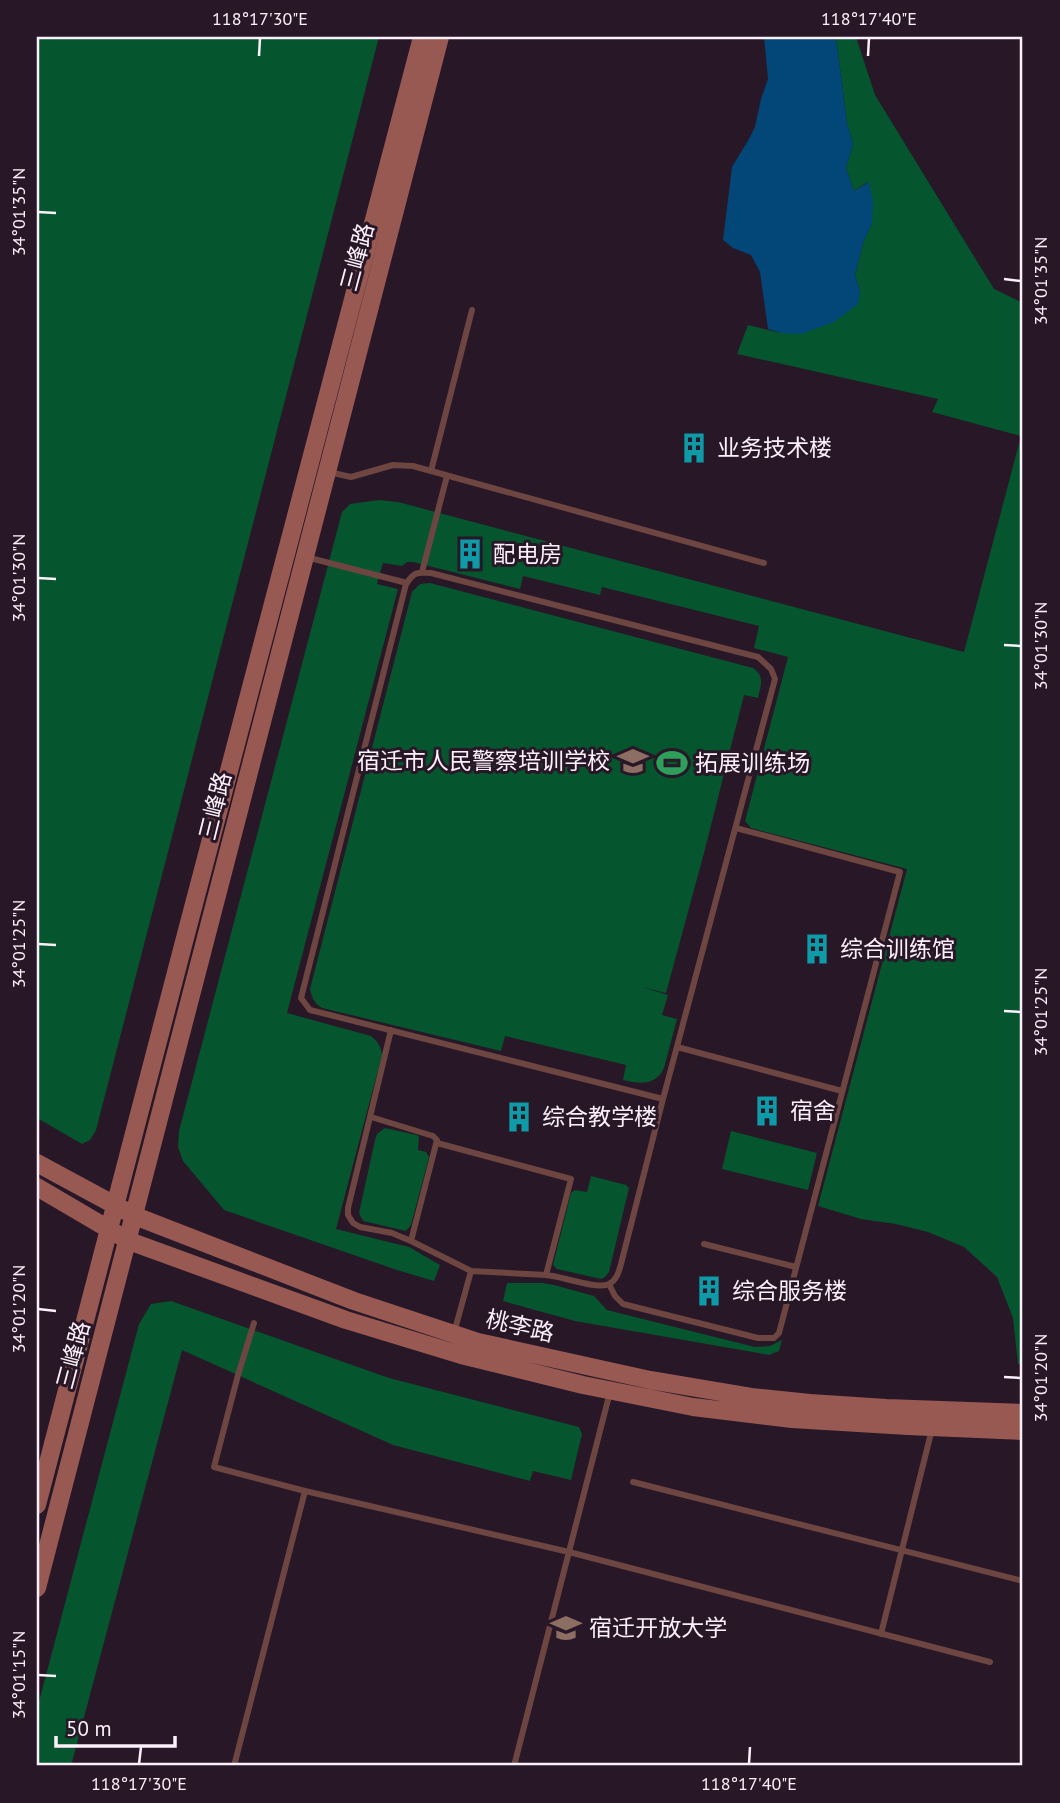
<svg xmlns="http://www.w3.org/2000/svg" width="1060" height="1803" font-family="'PT Sans','Noto Sans SC',sans-serif">
<style>
.green{fill:#05552e}
.water{fill:#024777}
.lines{fill:none;stroke-linecap:round;stroke-linejoin:round}
.lane{stroke:#6d4541;stroke-width:6}
.secondary{stroke:#995953;stroke-width:18}
.ticks{fill:none;stroke:#fcf0fb;stroke-width:2.5}
.labels{text-anchor:middle;stroke-width:6;stroke-linejoin:round;paint-order:stroke}
.street-label{font-size:23px;fill:#fcf0fb;stroke:#281727}
.poi-label{font-size:23px;fill:#fcf0fb;stroke:#281727;text-anchor:start}
.neatline{fill:none;stroke:#fcf0fb;stroke-width:2.5}
.ticks-label{font-size:18px;text-anchor:middle;fill:#fcf0fb}
</style>
<rect width="100%" height="100%" fill="#281727"/>
<path class="green" d="M37 37H379L96 1130 90 1140 82 1144 37 1118Z
M836 37H856L875 95 994 289 1023 303V1364H1018L1013 1318 997 1277 964 1247 928 1232 896 1224 861 1219 818 1206 907 869 751 828 745 821 788 657 754 648 759 626 602 587 600 595 523 576 520 589 413 562H407L402 566 383 563 377 584 398 589 287 1013 371 1036C377 1041 381 1046 382 1055L336 1229 409 1247 440 1265 434 1281 397 1270 224 1210 183 1161 178 1147 179 1131 342 512 350 504 379 500 398 502 964 652 1021 436 932 412 938 399 737 354 748 325 781 333 860 291 855 275 863 243 872 223 868 182 854 191 846 168 853 144 847 123Z
M430 583 753 668C765 676 761 685 758 698L744 695 704 853 666 993 642 987 668 995 662 1015 677 1019 664 1068C656 1086 639 1084 623 1080L626 1065 505 1036 501 1051 322 1008C314 1003 312 998 310 989L412 592 420 584Z
M385 1128 417 1135 419 1137 418 1150 426 1152 429 1157 411 1225 406 1231 363 1221 359 1213 375 1140 377 1134Z
M731 1131 817 1153 808 1190 722 1169Z
M591 1176 626 1185 629 1188 609 1272 605 1277 601 1279 557 1269 553 1265 571 1193 575 1190 587 1192Z
M507 1283H542L554 1285 594 1296 607 1310 755 1347 770 1346 782 1340 779 1351 769 1355 575 1321 503 1301Z
M171 1301 389 1378 579 1427 582 1434 571 1480 533 1471 530 1481 393 1445 182 1350 71 1766H37V1709L139 1324 151 1304Z"/>
<path class="water" d="M764 37H836L847 123 853 144 846 168 854 191 869 182 873 204 872 223 863 243 855 275 860 291 858 304 834 322 801 334 781 333 768 329 760 272 751 255 733 248 723 240 732 167 749 139 755 127 761 99 768 79Z"/>
<g class="lines">
<path class="lane" d="M431 471 472 310
M329 472 351 477 393 465 413 466 764 563
M306 557 407 583
M422 572 447 476
M391 1030 348 1208V1215L353 1223 360 1227 392 1233 411 1241 471 1271 546 1275C561 1276 597 1290 609 1284 617 1280 619 1271 621 1264L663 1099 775 679 771 669 758 657 431 573C417 572 414 572 406 584L301 998 310 1010 663 1099
M677 1047 842 1091
M371 1117 433 1136 437 1140 411 1241
M437 1143 571 1179 546 1275
M704 1244 796 1267
M609 1284 615 1296 623 1304 758 1338H774L779 1333 900 872 736 828
M254 1323 238 1375 214 1467 305 1491
M454 1333 471 1271
M633 1482 1023 1581
M881 1634 932 1429
M234 1766 305 1491 569 1552 990 1662
M514 1766 610 1392"/>
<path class="secondary" d="M37 1163 135 1216 354 1301 478 1342 650 1380 751 1397 810 1403 886 1408 1023 1413
M37 1187 129 1241 346 1320 461 1355 583 1385 693 1407 792 1419 908 1426 1023 1431
M37 1505C163 1015 295 527 422 37
M37 1588C174 1072 305 554 440 37"/>
</g>
<path class="ticks" d="M259 56 260 38M868 56 869 38M38 212 56 213M1004 279 1021 281M38 578 56 579M1004 645 1021 646M38 944 56 945M1004 1011 1021 1012M38 1309 56 1311M1004 1377 1021 1378M38 1675 56 1676M139 1764 141 1747M749 1764 750 1747"/>
<defs>
<g id="building-bare" transform="scale(2.415)"><path d="M-4-6H4V6H1V3H-1V6H-4ZM-2.5-4.3h1.7v1.8h-1.7ZM.8-4.3h1.7v1.8H.8ZM-2.5-1h1.7V.8h-1.7ZM.8-1h1.7V.8H.8Z" fill="#0f9aa8" stroke="#281727" stroke-width="2.5" paint-order="stroke"/></g>
<g id="school-bare" transform="scale(2.415)"><path d="M0-5L7-2L0 1L-7-2ZM-4 1L0 2.5L4 1V4Q0 6-4 4Z" fill="#8d6e63" stroke="#281727" stroke-width="2.5" paint-order="stroke"/></g>
<g id="stadium-bare" transform="scale(2.415)"><path d="M0-5a6.5 5 0 1 0 0 10a6.5 5 0 1 0 0-10ZM-3.5-1.8h7v3.6h-7Z" fill="#2e9e5b" stroke="#281727" stroke-width="2.5" paint-order="stroke"/></g>
<g id="university-bare" transform="scale(2.415)"><path d="M0-5L7-2L0 1L-7-2ZM-4 1L0 2.5L4 1V4Q0 6-4 4Z" fill="#8d6e63" stroke="#281727" stroke-width="2.5" paint-order="stroke"/></g>
</defs>
<g fill-rule="evenodd">
<use href="#building-bare" x="694" y="448"/>
<use href="#building-bare" x="470" y="554"/>
<use href="#school-bare" x="633" y="761"/>
<use href="#stadium-bare" x="672" y="763"/>
<use href="#building-bare" x="817" y="949"/>
<use href="#building-bare" x="767" y="1111"/>
<use href="#building-bare" x="519" y="1117"/>
<use href="#building-bare" x="709" y="1291"/>
<use href="#university-bare" x="566" y="1628"/>
</g>
<g class="labels">
<g class="street-label">
<text transform="translate(357 257) rotate(-75)" y="8">三峰路</text>
<text transform="translate(215 806) rotate(-76)" y="8">三峰路</text>
<text transform="translate(520 1326) rotate(13)" y="8">桃李路</text>
<text transform="translate(73 1355) rotate(-75)" y="8">三峰路</text>
</g>
<g class="poi-label">
<text x="717" y="456">业务技术楼</text>
<text x="493" y="562">配电房</text>
<text x="610" y="769" text-anchor="end">宿迁市人民警察培训学校</text>
<text x="695" y="771">拓展训练场</text>
<text x="840" y="957">综合训练馆</text>
<text x="790" y="1119">宿舍</text>
<text x="542" y="1125">综合教学楼</text>
<text x="732" y="1299">综合服务楼</text>
<text x="589" y="1636">宿迁开放大学</text>
</g>
</g>
<rect width="1060" height="1803" fill="none" stroke="#281727" stroke-width="77"/>
<path d="M56 1736v10h119v-10" fill="none" stroke="#fcf0fb" stroke-width="3.5"/>
<text x="66" y="1736" font-size="21" fill="#fcf0fb" stroke="#281727" stroke-width="5" paint-order="stroke">50 m</text>
<rect x="38" y="38" width="983" height="1726" class="neatline"/>
<g class="ticks-label">
<text x="260" y="25">118°17'30"E</text>
<text x="869" y="25">118°17'40"E</text>
<text transform="translate(19 212) rotate(-90)" y="6">34°01'35"N</text>
<text transform="translate(1041 281) rotate(-90)" y="6">34°01'35"N</text>
<text transform="translate(19 578) rotate(-90)" y="6">34°01'30"N</text>
<text transform="translate(1041 646) rotate(-90)" y="6">34°01'30"N</text>
<text transform="translate(19 944) rotate(-90)" y="6">34°01'25"N</text>
<text transform="translate(1041 1012) rotate(-90)" y="6">34°01'25"N</text>
<text transform="translate(19 1309) rotate(-90)" y="6">34°01'20"N</text>
<text transform="translate(1041 1378) rotate(-90)" y="6">34°01'20"N</text>
<text transform="translate(19 1675) rotate(-90)" y="6">34°01'15"N</text>
<text x="139" y="1790">118°17'30"E</text>
<text x="749" y="1790">118°17'40"E</text>
</g>
</svg>
